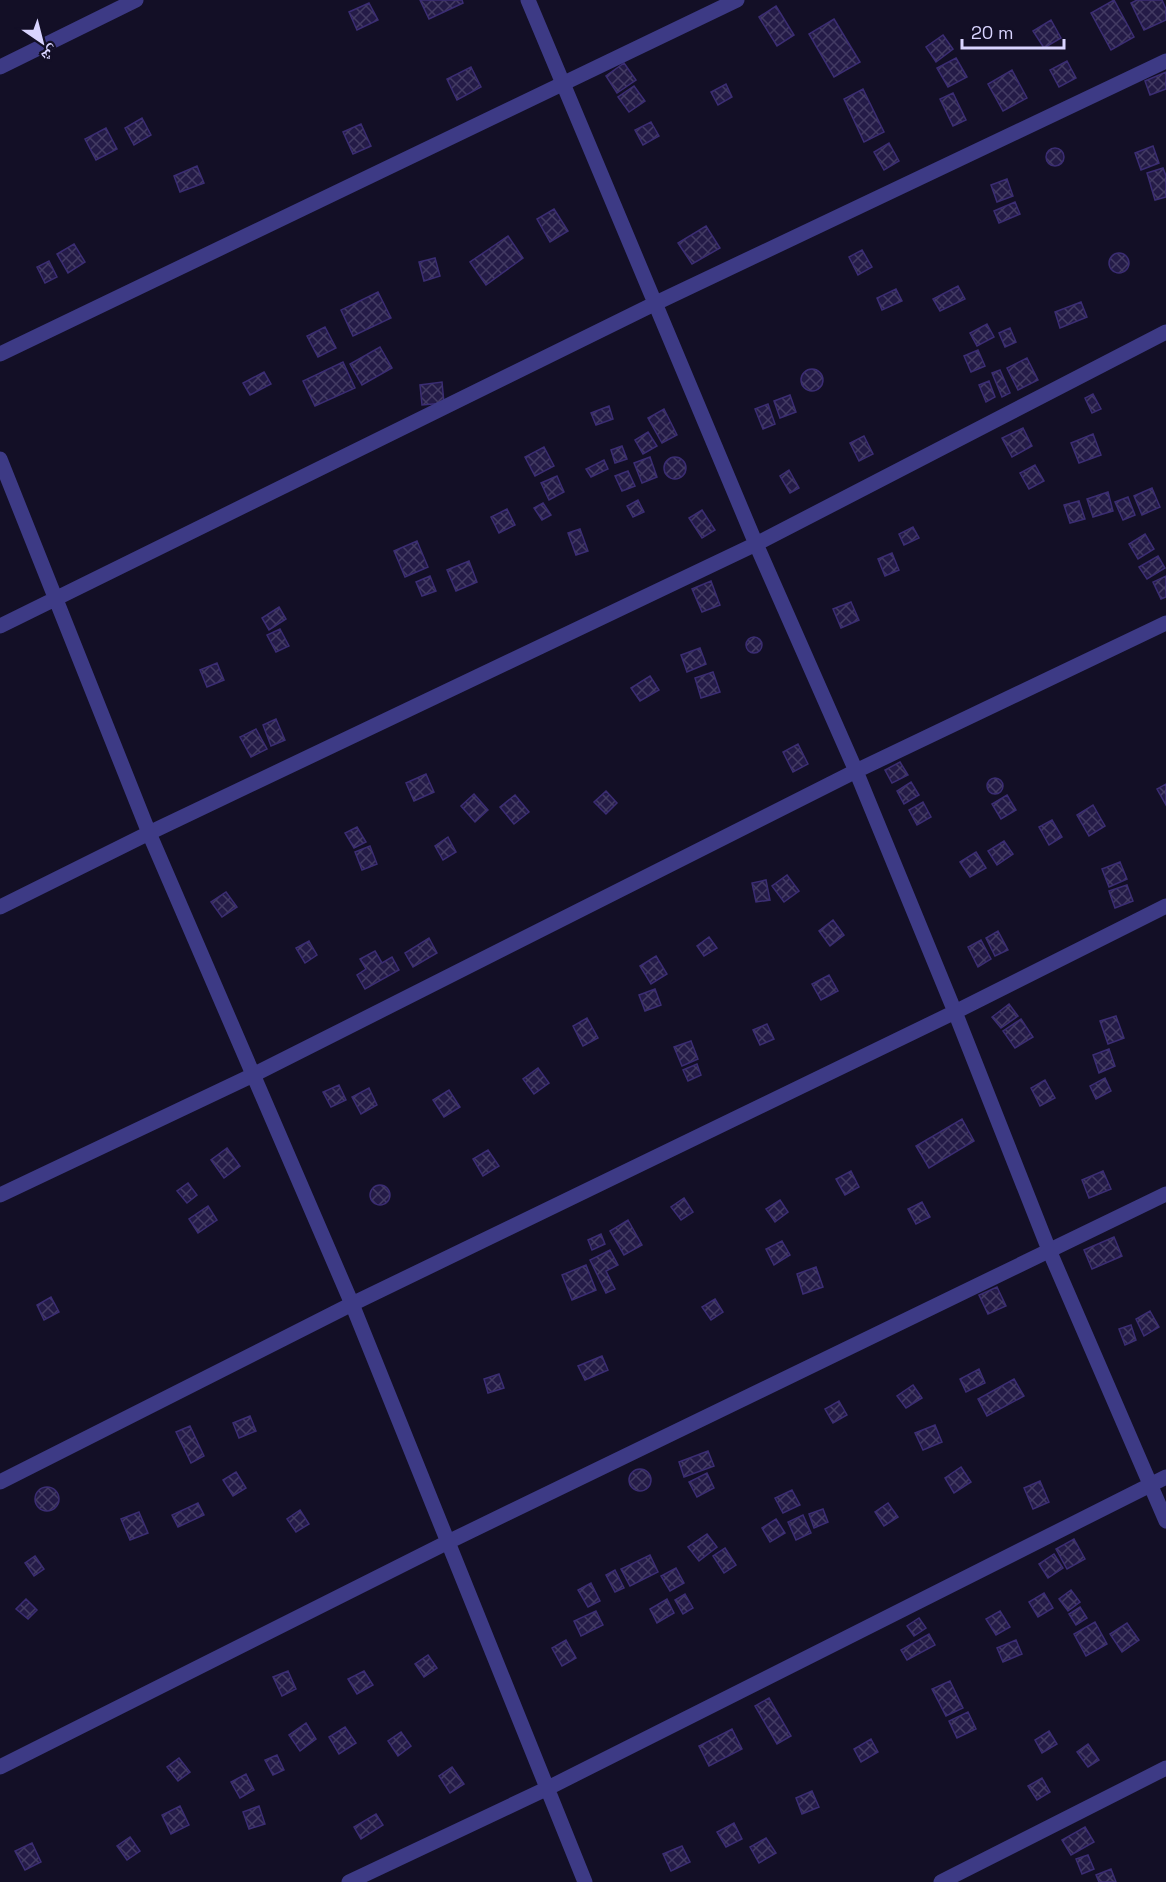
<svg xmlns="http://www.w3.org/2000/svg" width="1166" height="1882" font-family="'Space Grotesk','Noto Naskh Arabic',sans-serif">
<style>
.building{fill:url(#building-cross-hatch);stroke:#3b2d73;stroke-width:1.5}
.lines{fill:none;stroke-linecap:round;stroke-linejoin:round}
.minor{stroke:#3d3a85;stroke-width:15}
</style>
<defs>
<pattern id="building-cross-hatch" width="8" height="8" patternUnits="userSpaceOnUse" patternTransform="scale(1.5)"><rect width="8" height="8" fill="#241b47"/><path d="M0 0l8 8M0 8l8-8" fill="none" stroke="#433b63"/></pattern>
</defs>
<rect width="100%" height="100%" fill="#130f26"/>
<path class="building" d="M420 0H462L463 3 429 19Z
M1114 0 1134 37 1111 50 1091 13Z
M1137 0H1162L1166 9V20L1144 30 1131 3Z
M369 3 378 20 357 30 349 12Z
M776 6 794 35 777 46 759 17Z
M834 19 860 62 834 77 809 34Z
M1051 20 1061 38 1044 48 1033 31Z
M943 35 953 49 936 62 926 47Z
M956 58 967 77 948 87 937 68Z
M1067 61 1076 78 1059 87 1050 70Z
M624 63 636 80 617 93 606 76Z
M471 67 481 87 457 100 447 79Z
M1012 70 1027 98 1003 111 988 84Z
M1166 72V89L1150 95 1145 81Z
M726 84 732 97 718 105 711 92Z
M634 86 645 101 629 112 618 97Z
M863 89 884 132 864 142 844 99Z
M953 93 966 120 953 126 940 99Z
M142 118 151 135 134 145 125 128Z
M651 122 659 136 643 145 635 130Z
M361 124 371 146 353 154 343 132Z
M106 128 117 149 96 160 85 139Z
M889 143 899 161 884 170 874 152Z
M1153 146 1159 163 1141 170 1135 153Z
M1046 157a9 9 0 1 1 18 0a9 9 0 1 1-18 0Z
M197 166 204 183 180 192 174 176Z
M1163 168 1166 176V197L1155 200 1147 173Z
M1007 179 1013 196 997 202 991 185Z
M1015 202 1020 214 999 223 994 211Z
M554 209 568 231 550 242 537 219Z
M706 226 720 248 692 264 678 243Z
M508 236 523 258 486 285 470 262Z
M74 244 85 262 68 273 57 254Z
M862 250 872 267 858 275 849 257Z
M1109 263a10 10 0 1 1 20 0a10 10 0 1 1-20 0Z
M435 258 440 276 424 281 419 262Z
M49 261 57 277 45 283 37 267Z
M958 286 965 299 940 311 933 299Z
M896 289 902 301 882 310 877 298Z
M378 292 391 318 353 336 341 310Z
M1081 302 1087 317 1060 328 1055 312Z
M987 324 994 337 977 346 970 333Z
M325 327 336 348 318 357 307 336Z
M1010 328 1016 342 1005 347 999 333Z
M380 347 392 368 362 385 350 364Z
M978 350 985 366 971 372 964 356Z
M1027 358 1038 380 1018 390 1007 368Z
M343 362 355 388 315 406 303 381Z
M801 380a11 11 0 1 1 22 0a11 11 0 1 1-22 0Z
M1000 370 1010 393 1002 397 992 373Z
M264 372 271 384 250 395 243 383Z
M989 381 995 397 986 402 979 385Z
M442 382 444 403 422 405 420 385Z
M1093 394 1101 409 1092 413 1085 398Z
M790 395 796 412 780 418 774 401Z
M768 404 775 424 763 429 755 409Z
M609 406 613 419 596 425 591 413Z
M664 409 677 435 662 443 648 418Z
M1023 428 1032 446 1012 457 1002 438Z
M648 432 657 446 643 454 635 440Z
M1093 434 1101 455 1079 463 1071 443Z
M864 436 873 454 859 461 850 443Z
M622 446 627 459 615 463 611 450Z
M544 447 554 466 535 476 525 457Z
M650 457 657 477 642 483 634 463Z
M664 468a11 11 0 1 1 22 0a11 11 0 1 1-22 0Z
M604 460 608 469 591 477 586 469Z
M1035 465 1044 481 1029 489 1020 473Z
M789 470 799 488 790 493 780 476Z
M628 471 635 486 622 491 615 476Z
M557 476 564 492 549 500 541 483Z
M1152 488 1160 507 1142 515 1134 496Z
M1108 492 1113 511 1093 517 1087 499Z
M1128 497 1135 515 1123 520 1115 502Z
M638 500 644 512 633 517 627 506Z
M1079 501 1085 519 1070 523 1064 505Z
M543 503 551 515 542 520 534 508Z
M507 509 515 525 499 533 491 517Z
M702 510 715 530 702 538 689 518Z
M913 527 919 538 904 545 899 534Z
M580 529 588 551 576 555 568 533Z
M1145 534 1154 549 1138 559 1129 544Z
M417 541 428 567 405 577 394 551Z
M892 553 899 570 885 576 878 559Z
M1158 556 1165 568 1147 579 1139 567Z
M469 561 477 582 456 591 447 570Z
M430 576 436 591 422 596 416 582Z
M1166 576V597L1161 599 1153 582Z
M711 581 720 605 702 612 692 589Z
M851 602 859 620 841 628 833 609Z
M279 607 286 619 269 630 262 618Z
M280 629 289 646 276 652 267 635Z
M746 645a8 8 0 1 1 16 0a8 8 0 1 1-16 0Z
M700 648 706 664 687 672 681 655Z
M217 663 224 680 207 687 200 670Z
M713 672 720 692 701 698 695 678Z
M650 676 659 690 640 701 631 688Z
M276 719 285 740 271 746 263 725Z
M256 729 267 749 251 757 240 737Z
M798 744 808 764 793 772 783 752Z
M900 762 908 775 892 783 885 770Z
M426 774 434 792 414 801 406 783Z
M987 786a8 8 0 1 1 16 0a8 8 0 1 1-16 0Z
M911 782 919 795 904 804 897 791Z
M1166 784V805L1157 789Z
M606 791 617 803 606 814 594 802Z
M474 794 488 810 475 822 461 806Z
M515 795 529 812 514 824 500 807Z
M1007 795 1016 810 1001 819 992 804Z
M923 802 931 817 917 825 909 810Z
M1093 805 1105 826 1089 836 1077 815Z
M1052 820 1062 837 1049 845 1039 827Z
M357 827 366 842 354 848 345 833Z
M448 837 456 852 443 860 435 846Z
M1004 841 1013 854 997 865 988 851Z
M370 846 377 864 362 870 355 852Z
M976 852 986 868 970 877 960 862Z
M1120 862 1127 879 1109 887 1102 869Z
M787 875 799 891 784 902 772 886Z
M766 880 770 900 756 902 752 883Z
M1127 885 1133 901 1115 908 1109 891Z
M226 892 237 907 222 917 211 902Z
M833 920 844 935 830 946 819 931Z
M998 931 1008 950 995 956 986 938Z
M709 937 717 948 704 956 697 946Z
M429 938 437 953 413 967 405 953Z
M981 940 991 959 978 967 968 947Z
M309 941 317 955 305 963 296 948Z
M375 951 382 963 392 957 399 970 365 989 357 975 366 969 360 959Z
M656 956 667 974 651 984 640 966Z
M829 975 838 991 821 1000 812 984Z
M655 989 661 1005 645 1011 639 995Z
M1009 1004 1018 1016 1001 1028 992 1017Z
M1116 1016 1124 1038 1108 1044 1100 1021Z
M587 1018 598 1038 583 1046 573 1026Z
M1021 1019 1033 1037 1015 1048 1003 1031Z
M767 1024 774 1039 760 1045 753 1030Z
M691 1041 698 1059 682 1066 674 1047Z
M1109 1049 1115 1066 1099 1073 1093 1055Z
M697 1064 701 1075 688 1081 683 1070Z
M538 1068 549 1083 534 1094 523 1079Z
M1105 1078 1111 1091 1096 1099 1090 1086Z
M1045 1080 1055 1098 1040 1106 1031 1088Z
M339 1085 346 1100 331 1107 323 1092Z
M369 1088 377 1105 361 1114 352 1097Z
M449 1090 460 1107 444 1117 433 1100Z
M962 1119 974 1141 929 1168 916 1146Z
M227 1148 240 1166 224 1178 211 1160Z
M488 1150 499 1166 483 1176 473 1159Z
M851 1171 859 1187 845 1195 836 1179Z
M1103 1171 1111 1189 1089 1198 1082 1180Z
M188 1183 197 1195 187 1203 177 1191Z
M370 1195a10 10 0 1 1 20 0a10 10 0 1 1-20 0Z
M684 1198 693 1212 681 1220 671 1207Z
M780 1200 788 1212 775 1222 766 1209Z
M922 1202 930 1217 916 1224 908 1209Z
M208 1206 217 1220 198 1233 189 1219Z
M628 1220 642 1245 624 1255 610 1231Z
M601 1234 605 1244 592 1250 588 1240Z
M1114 1237 1122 1256 1092 1269 1084 1250Z
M782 1241 790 1255 774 1265 766 1249Z
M610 1250 618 1265 606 1271 615 1289 606 1293 590 1260Z
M586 1265 596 1290 572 1300 562 1275Z
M816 1267 823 1287 803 1294 797 1274Z
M997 1287 1006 1306 988 1314 979 1295Z
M51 1297 59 1312 44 1320 37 1305Z
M715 1299 723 1312 711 1320 702 1307Z
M1150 1311 1159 1327 1144 1336 1136 1319Z
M1131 1325 1136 1340 1125 1345 1119 1329Z
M602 1356 608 1370 585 1380 578 1366Z
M979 1369 985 1383 966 1392 960 1379Z
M499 1374 504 1388 488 1393 484 1379Z
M1014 1379 1024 1396 987 1416 978 1399Z
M913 1385 922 1398 906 1408 897 1396Z
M839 1401 847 1415 833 1423 825 1409Z
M250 1416 256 1431 239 1438 233 1423Z
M935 1425 942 1442 923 1450 915 1433Z
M190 1426 204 1456 191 1463 176 1432Z
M708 1451 714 1466 684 1477 679 1462Z
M961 1467 971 1482 954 1493 945 1478Z
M629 1480a11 11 0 1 1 22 0a11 11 0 1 1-22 0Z
M236 1472 246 1488 233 1496 223 1480Z
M707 1473 714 1488 697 1497 689 1482Z
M1040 1481 1049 1502 1033 1509 1024 1488Z
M35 1499a12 12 0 1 1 24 0a12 12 0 1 1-24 0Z
M792 1490 800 1505 783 1513 775 1498Z
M198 1503 204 1515 178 1527 172 1515Z
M888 1503 898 1517 884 1526 875 1512Z
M823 1509 828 1522 814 1528 809 1514Z
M300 1510 309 1524 296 1532 287 1519Z
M139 1512 148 1533 130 1540 121 1519Z
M803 1515 811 1533 796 1540 788 1522Z
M776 1519 785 1533 770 1542 762 1528Z
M707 1534 717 1547 699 1561 688 1547Z
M1074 1539 1085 1559 1067 1569 1056 1549Z
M725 1548 736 1565 724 1573 713 1556Z
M1054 1554 1063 1568 1048 1578 1039 1564Z
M650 1555 658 1572 630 1586 621 1569Z
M35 1556 44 1569 34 1576 25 1563Z
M676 1568 684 1583 670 1591 661 1576Z
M615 1570 624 1588 615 1592 606 1575Z
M591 1583 600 1601 588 1607 578 1590Z
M1071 1590 1080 1602 1068 1611 1059 1599Z
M1044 1593 1053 1608 1038 1617 1029 1602Z
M685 1594 693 1608 683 1614 675 1600Z
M26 1599 37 1610 28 1619 16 1609Z
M667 1599 674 1613 657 1623 650 1609Z
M1080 1607 1087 1618 1076 1625 1069 1614Z
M596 1611 603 1625 581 1636 574 1621Z
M1000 1611 1010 1627 996 1635 986 1619Z
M919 1618 926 1628 914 1636 907 1626Z
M1095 1622 1107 1644 1086 1656 1074 1634Z
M1127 1623 1139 1640 1122 1652 1110 1634Z
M929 1634 935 1645 907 1660 901 1650Z
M566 1640 576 1658 562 1666 552 1648Z
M1016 1640 1022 1654 1003 1662 997 1648Z
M428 1655 437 1668 424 1677 415 1664Z
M288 1671 296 1689 282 1696 273 1677Z
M364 1671 373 1685 357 1694 348 1679Z
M950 1681 963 1708 946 1716 932 1689Z
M769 1698 791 1736 777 1744 755 1706Z
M968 1712 976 1729 957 1738 949 1721Z
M306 1723 316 1739 300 1751 289 1735Z
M345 1727 356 1743 339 1754 329 1737Z
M732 1729 742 1749 709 1766 699 1746Z
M1049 1731 1057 1744 1042 1753 1035 1740Z
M401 1732 411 1746 398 1756 388 1741Z
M871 1739 878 1752 861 1762 854 1749Z
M1088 1744 1099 1760 1088 1767 1077 1752Z
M277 1755 284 1770 273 1775 265 1760Z
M179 1758 190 1772 178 1781 167 1767Z
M452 1767 464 1784 450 1793 439 1776Z
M246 1774 254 1790 240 1798 231 1782Z
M1042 1778 1050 1792 1037 1800 1028 1786Z
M812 1791 819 1807 802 1814 796 1798Z
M180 1806 189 1825 171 1834 162 1815Z
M259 1806 265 1824 249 1829 243 1812Z
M376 1814 383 1825 361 1839 354 1827Z
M734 1823 742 1839 726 1847 717 1832Z
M1085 1827 1094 1842 1071 1855 1062 1840Z
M130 1837 140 1851 127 1860 117 1846Z
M766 1838 776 1853 759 1863 750 1847Z
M32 1843 41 1862 25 1870 15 1851Z
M682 1846 690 1862 671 1871 663 1854Z
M1088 1855 1094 1869 1082 1874 1076 1859Z
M1111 1869 1116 1882H1099L1096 1875Z"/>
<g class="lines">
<path class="minor" d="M528 0 756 544 856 771 955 1012 1049 1250 1166 1521
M0 67 136 0
M0 354 737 0
M0 459 149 833 352 1304 585 1882
M0 626 656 303 1166 61
M0 907 149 833 756 544 1166 332
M0 1195 253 1075 856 771 1166 623
M0 1482 352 1304 955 1012 1166 906
M0 1767 448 1542 1166 1194
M349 1882 548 1788 1166 1477
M941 1882 1166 1768"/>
</g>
<g transform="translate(42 42) rotate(145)" stroke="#130f26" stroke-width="4.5" paint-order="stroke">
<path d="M0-4.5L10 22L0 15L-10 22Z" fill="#d9d4ff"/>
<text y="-9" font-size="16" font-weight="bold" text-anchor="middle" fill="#d9d4ff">ش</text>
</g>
<path d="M962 39v9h102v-9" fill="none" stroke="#d9d4ff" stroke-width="3"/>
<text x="971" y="39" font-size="18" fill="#d9d4ff" stroke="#130f26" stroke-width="4.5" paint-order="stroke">20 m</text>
</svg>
